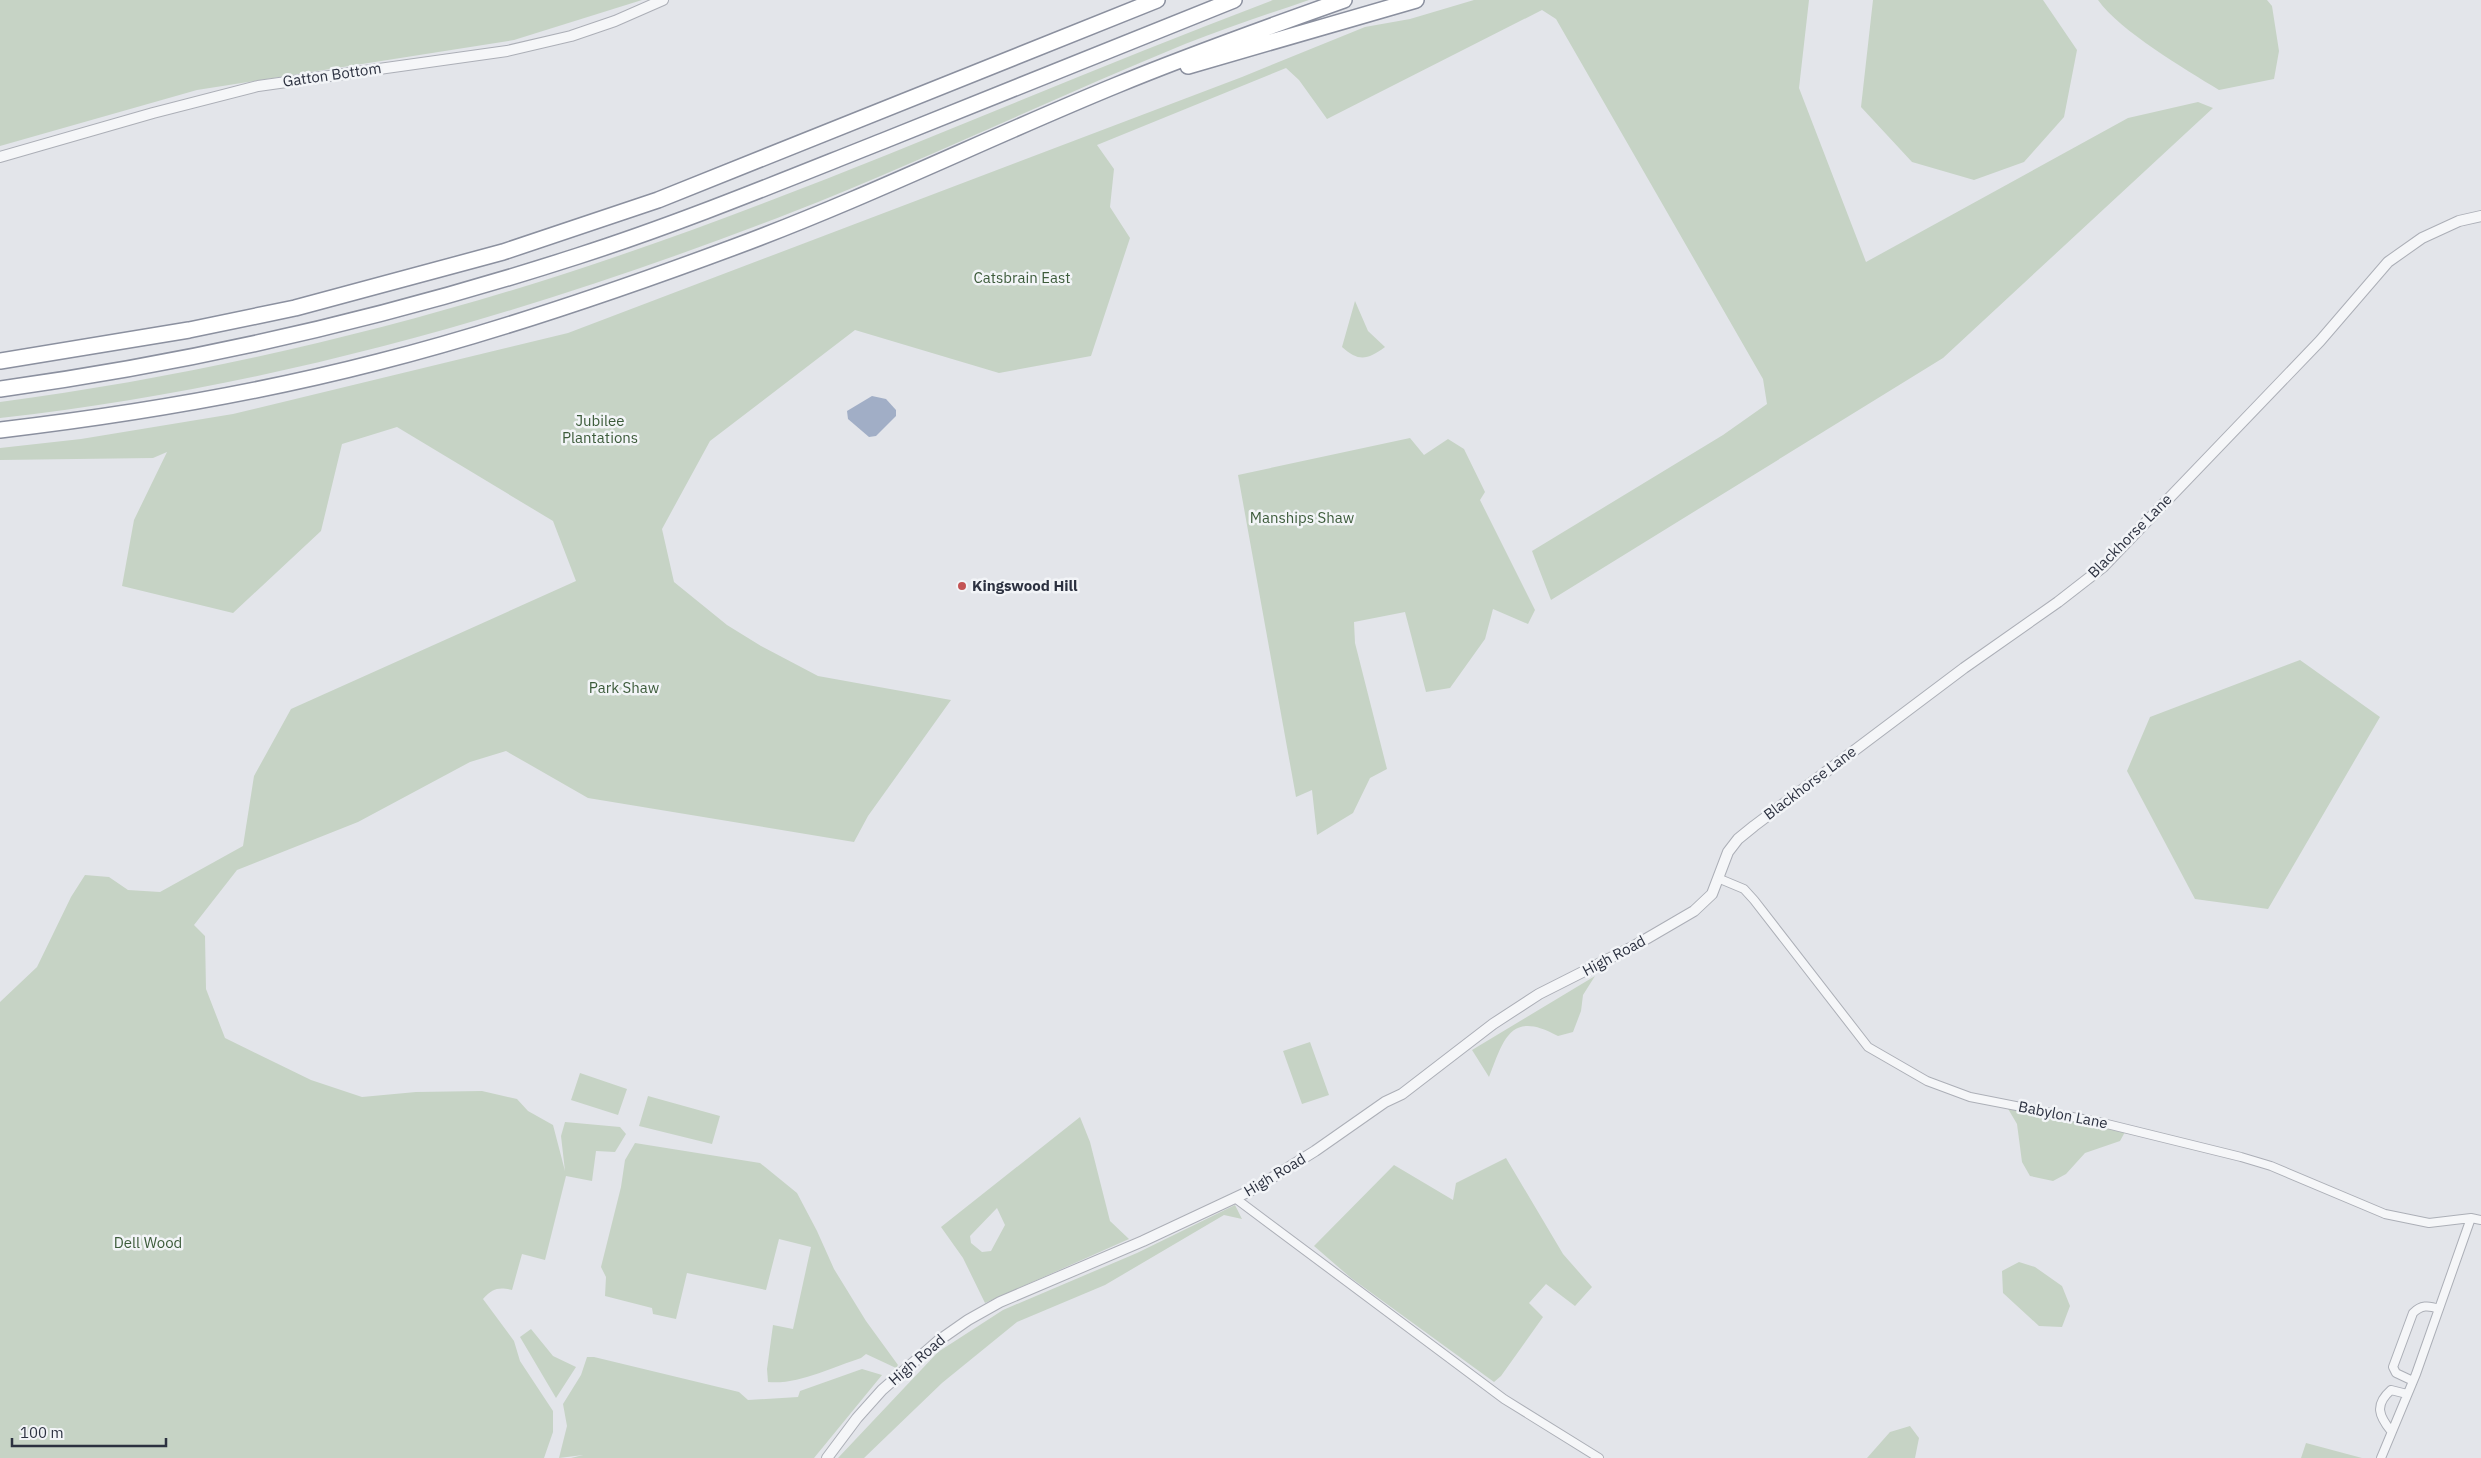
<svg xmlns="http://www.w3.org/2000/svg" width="2481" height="1458" font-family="'IBM Plex Sans',sans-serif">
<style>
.green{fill:#c6d3c5;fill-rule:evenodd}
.water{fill:#a1aec6}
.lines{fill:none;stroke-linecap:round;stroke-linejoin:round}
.minor-casing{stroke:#acafb7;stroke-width:10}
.tertiary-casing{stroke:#acafb7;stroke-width:12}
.motorway-casing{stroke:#8b909f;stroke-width:18}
.minor{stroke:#f5f6f8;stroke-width:8}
.tertiary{stroke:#f5f6f8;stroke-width:10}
.motorway{stroke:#fff;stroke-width:15}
.poi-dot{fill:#c35354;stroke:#f2f4f7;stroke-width:2}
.labels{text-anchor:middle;stroke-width:5;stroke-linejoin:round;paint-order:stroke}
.street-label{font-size:15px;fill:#2c3140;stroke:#f2f4f7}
.park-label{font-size:15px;fill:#3c5b3a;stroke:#f2f4f7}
.poi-label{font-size:15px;font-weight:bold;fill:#2c3140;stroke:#f2f4f7;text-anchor:start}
</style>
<rect width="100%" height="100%" fill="#e3e5ea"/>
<path class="green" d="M0 0H642L514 40 197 90 0 146Z
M1273 0H1309C1268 14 1226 28 1185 44 1053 98 923 161 790 213 535 312 272 388 0 418V402C209 374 415 325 615 257 838 181 1053 83 1273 0Z
M1474 0H1809L1799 88 1866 262 2128 118 2198 102 2213 108 1943 358 1551 600 1532 551 1723 435 1767 404 1763 379 1556 19 1542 10 1327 119 1299 80 1286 68 1097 145 1114 169 1110 207 1130 238 1091 356 999 373 855 330 710 441 662 529 674 582 727 625 761 646 818 676 951 700 868 816 854 842 588 798 506 751 470 762 358 822 237 870 194 925 205 936 206 989 225 1038 311 1080 362 1097 416 1092 482 1091 517 1099 528 1111 553 1125 565 1171 561 1136 565 1122 620 1127 626 1134 615 1152 596 1151 592 1181 566 1176 545 1260 522 1254 512 1290C499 1287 493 1288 483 1299L514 1341 520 1361 553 1411V1432L544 1458H0V1002L37 967 71 897 85 875 109 877 128 890 160 892 243 846 254 776 291 709 576 581 553 521 397 427 342 444 321 531 233 613 122 586 134 520 167 452 153 458 0 460V448L81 439 233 414 568 333 1242 77 1365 27 1410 19Z
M1873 0H2043L2077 50 2064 117 2024 162 1974 180 1912 162 1861 107Z
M2098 0H2267L2272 6 2279 51 2274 79 2219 90C2185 69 2120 31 2098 0Z
M1355 301 1368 331 1385 347C1367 360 1359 362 1342 347Z
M1410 438 1424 455 1448 439 1464 449 1485 492 1480 500 1535 610 1528 624 1493 609 1485 639 1450 688 1426 692 1405 612 1354 622 1355 643 1387 769 1370 778 1353 813 1317 835 1312 790 1296 797 1238 475Z
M2300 660 2380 717 2268 909 2195 899 2127 771 2150 717Z
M1595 976 1583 995 1581 1011 1573 1032 1558 1036C1511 1010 1504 1038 1489 1077L1472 1050Z
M1310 1042 1329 1095 1302 1104 1283 1051Z
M580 1073 627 1089 618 1115 571 1100Z
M648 1096 720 1116 712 1144 639 1126Z
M2007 1107 2125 1132 2120 1141 2085 1153 2066 1174 2053 1181 2030 1176 2022 1162 2017 1124Z
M1080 1117 1090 1142 1110 1221 1129 1239 985 1303 963 1258 941 1227ZM997 1208 1005 1225 991 1251 982 1252 971 1243 970 1236Z
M635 1143 760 1163 797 1193 817 1231 834 1269 866 1321 898 1365 896 1368 866 1354 861 1358C833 1367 798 1385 768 1382L767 1369 773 1325 793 1329 811 1247 779 1239 766 1290 687 1273 676 1319 653 1314 652 1308 605 1296 606 1277 601 1267 621 1187 625 1160Z
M1506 1158 1563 1254 1592 1287 1575 1306 1546 1284 1529 1303 1543 1317 1501 1376 1494 1382 1351 1278 1314 1246 1394 1165 1453 1200 1456 1183Z
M1235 1205 1242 1219 1224 1215 1105 1285 1017 1322 942 1383 864 1458H838L938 1352 1003 1310 1137 1253Z
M2019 1262 2035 1267 2062 1286 2070 1306 2062 1327 2039 1326 2003 1293 2002 1271Z
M531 1329 553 1356 576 1367 556 1398 520 1337Z
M587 1357H594L739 1392 748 1400 798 1397 800 1391 862 1369 882 1375 814 1458H571L583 1455 559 1458 567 1426 563 1404 581 1375Z
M1910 1426 1919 1438 1915 1458H1867L1890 1432Z
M2306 1443 2362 1458H2301Z"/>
<path class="water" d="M872 396 886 399 896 410V416L876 436 869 437 848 419 847 411Z"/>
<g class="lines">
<g class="minor-casing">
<path id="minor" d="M1720 879 1744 889 1754 900 1868 1047 1927 1081 1970 1097 2103 1123 2241 1157 2271 1166 2385 1214 2429 1223 2471 1218 2481 1220
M1235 1198 1504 1399 1599 1458
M2413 1381 2396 1373 2393 1367 2413 1313C2421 1305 2428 1305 2439 1309
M2391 1431C2379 1416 2374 1405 2391 1390L2407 1394
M2381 1458 2416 1374 2471 1218"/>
</g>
<g class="tertiary-casing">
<path id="tertiary" d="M0 157 153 113 258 86 507 51 571 36 615 21 663 0
M827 1458 857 1418 882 1390 938 1341 968 1320 1000 1302 1143 1241 1254 1189 1315 1151 1385 1102 1402 1094 1493 1024 1539 994 1634 946 1694 911 1712 894 1728 852 1738 839 1754 826 1964 668 2058 602 2103 567 2320 341 2388 262 2422 238 2459 221 2481 216"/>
</g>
<g class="motorway-casing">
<path id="motorway" d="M1188 66 1416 0
M0 361 189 330 295 308 503 252 658 200 1157 0
M0 389C197 362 389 317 578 256 681 223 782 181 883 141 1000 94 1117 47 1234 0
M0 430C127 415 254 394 378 362 500 331 619 290 737 246 866 198 990 137 1117 85 1192 54 1268 27 1344 0"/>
</g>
<use href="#minor" class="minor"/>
<use href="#tertiary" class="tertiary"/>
<use href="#motorway" class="motorway"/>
</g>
<circle class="poi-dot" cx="962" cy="586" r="5"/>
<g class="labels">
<g class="street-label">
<text transform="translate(332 75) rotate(-8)" y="5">Gatton Bottom</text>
<text transform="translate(2130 536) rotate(-45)" y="5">Blackhorse Lane</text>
<text transform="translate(1810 783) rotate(-37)" y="5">Blackhorse Lane</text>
<text transform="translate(1614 956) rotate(-28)" y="5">High Road</text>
<text transform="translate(2063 1115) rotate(11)" y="5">Babylon Lane</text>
<text transform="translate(1275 1175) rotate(-31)" y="5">High Road</text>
<text transform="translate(917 1360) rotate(-41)" y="5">High Road</text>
</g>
<g class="park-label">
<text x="1022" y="283">Catsbrain East</text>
<text x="600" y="426">Jubilee<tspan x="600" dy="17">Plantations</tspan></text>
<text x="1302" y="523">Manships Shaw</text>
<text x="624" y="693">Park Shaw</text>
<text x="148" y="1248">Dell Wood</text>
</g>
<g class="poi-label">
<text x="972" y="591">Kingswood Hill</text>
</g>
</g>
<path d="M12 1438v8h154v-8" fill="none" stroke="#2c3140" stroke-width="2.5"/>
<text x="20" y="1438" font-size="15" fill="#2c3140" stroke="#f2f4f7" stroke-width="4" paint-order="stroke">100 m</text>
</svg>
